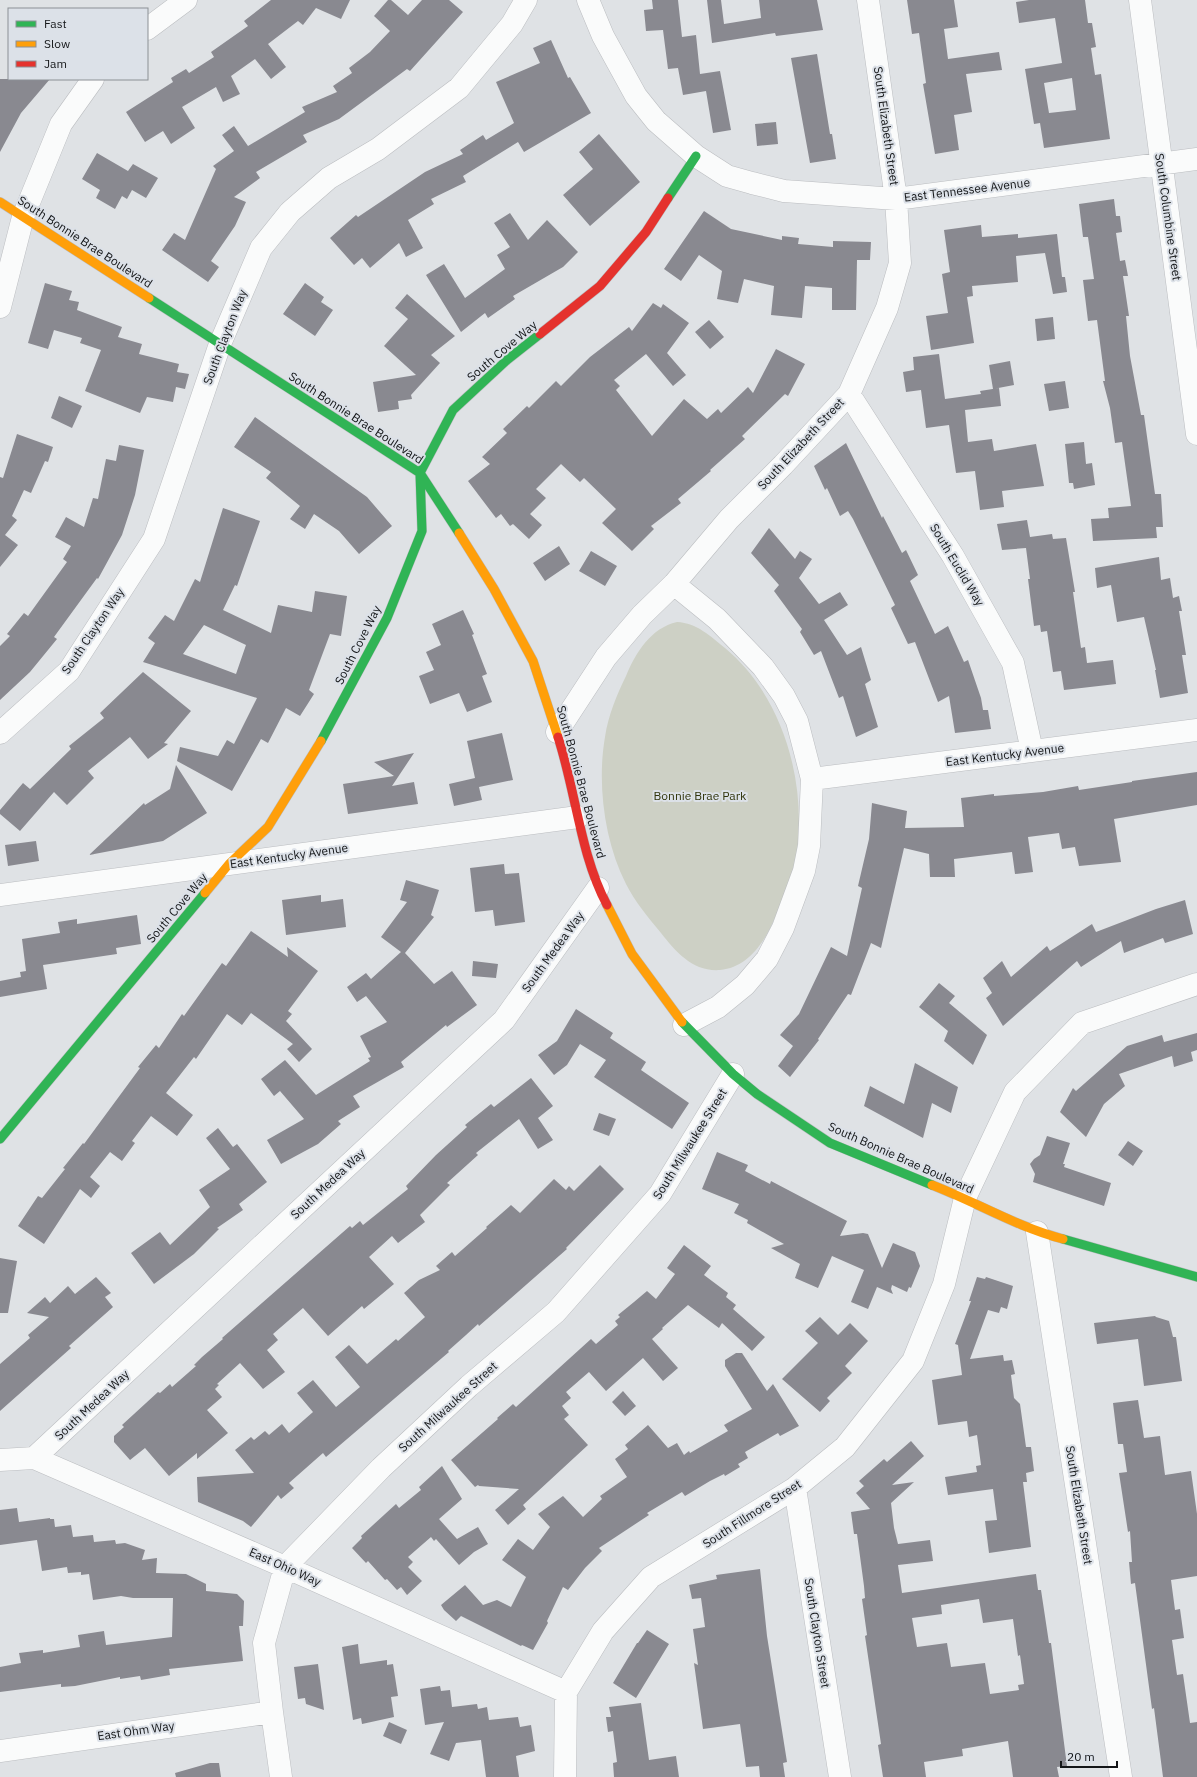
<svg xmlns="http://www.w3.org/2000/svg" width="1197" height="1777" font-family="'IBM Plex Sans',sans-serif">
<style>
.green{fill:#cdd0c5}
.building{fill:#898990;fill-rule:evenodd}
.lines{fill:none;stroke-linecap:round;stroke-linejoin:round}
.street-casing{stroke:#bbbdc0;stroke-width:23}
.fast-casing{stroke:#bbbdc0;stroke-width:10}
.slow-casing{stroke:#bbbdc0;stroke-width:10}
.jam-casing{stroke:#bbbdc0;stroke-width:10}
.street{stroke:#fafbfb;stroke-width:22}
.fast{stroke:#30b455;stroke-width:9}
.slow{stroke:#ff9f0a;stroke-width:9}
.jam{stroke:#e5322d;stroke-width:9}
.labels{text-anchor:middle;stroke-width:4;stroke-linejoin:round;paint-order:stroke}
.street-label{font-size:12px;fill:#141618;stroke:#dce1e8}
.park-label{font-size:12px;fill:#31350c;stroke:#dce1e8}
</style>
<rect width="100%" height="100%" fill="#dfe2e5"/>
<path class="green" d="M677 622C697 623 710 636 725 648 784 697 808 785 796 860 792 880 783 901 774 920 764 943 747 968 720 970 693 972 676 952 661 933 648 917 635 902 626 884 604 841 597 783 605 737 608 716 617 694 626 676 636 652 651 628 677 622Z"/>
<path class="building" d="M271 0H350L341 19 316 8 303 25 298 21 268 44 286 67 271 79 255 59 231 76 240 94 223 102 216 87 182 107 195 128 171 144 163 131 145 142 126 112 173 82 171 78 186 69 189 73 214 57 211 52 248 26 244 21Z
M388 0H391L408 15 422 0H449L463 12 410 71 407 69 339 119 303 135 307 142 256 172 260 178 234 197 246 202 235 226 211 261 219 267 208 282 162 250 174 233 185 240 216 169 213 166 234 151 222 135 234 126 248 146 305 112 302 107 337 92 333 86 352 73 349 68 370 52 390 31 374 16Z
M652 0H678L682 37 696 35 700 74 720 71 731 130 713 133 706 91 683 95 678 68 668 69 663 30 646 31 644 10 653 9Z
M707 0H721L724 24 761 18 759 0H817L823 30 776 36 775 33 712 43Z
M907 0H954L958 27 944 29 948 59 999 52 1002 70 966 74 972 112 954 115 959 150 935 154 923 84 926 83 919 33 912 34Z
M1029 0H1085L1088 23H1092L1096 47 1091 48 1095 75 1101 74 1110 139 1044 148 1040 123 1034 124 1025 69 1062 63 1055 18 1019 23 1016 2ZM1072 78 1076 110 1049 113 1044 83Z
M551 40 568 78 570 77 591 113 524 152 518 142 463 176 466 182 431 199 434 204 408 220 423 248 406 257 399 243 370 268 362 258 354 265 330 238 356 215 358 217 425 172 463 154 460 150 483 135 486 140 514 123 496 82 540 63 533 48Z
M817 54 830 134H832L836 159 810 163 791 58Z
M0 79H50L21 113 0 152Z
M776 122 778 144 757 146 755 124Z
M599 134 640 182 590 226 563 195 593 169 579 152Z
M97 153 128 171 133 164 158 178 146 198 132 190 127 199 122 196 115 209 96 198 100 190 82 179Z
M1114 199 1116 216H1120L1122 232 1116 233 1120 261 1125 260 1128 276H1123L1129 316H1126L1130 356 1141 415H1144L1155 494H1161L1163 527H1156L1157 538 1093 541 1091 519 1109 518 1108 508 1131 506 1122 442 1115 443 1110 408 1103 381H1105L1097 320 1088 321 1083 280 1094 279 1088 237H1083L1079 204Z
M704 211 731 229 782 240V236L799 238 798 244 833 247V241L871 242 870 260H857L856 310H832V288L805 286 802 318 771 315 774 286 744 279 738 303 717 299 722 271 699 255 681 281 664 269Z
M510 213 528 240 547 220 578 252 563 267 513 296 515 299 488 318 485 313 461 332 426 275 444 264 465 298 505 269 497 255 510 247 494 223Z
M981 225 982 237 1018 234V238L1057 234 1062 277H1065L1067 292 1053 294 1045 253 1016 256 1018 282 972 286 973 296 967 297 974 343 931 350 926 316 948 313 942 274 950 272 944 230Z
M45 283 72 291 69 300 79 302 77 310 122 327 118 337 142 344 139 354 179 364 177 372 189 374 185 389 176 387 173 402 147 397 140 413 85 391 101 350 80 343 82 338 54 330 48 349 28 343Z
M305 283 324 297 321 302 333 310 315 336 283 314Z
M407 294 455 336 431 355 440 363 411 395 412 399 398 401 399 409 378 412 373 382 416 375 384 346 408 319 395 308Z
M653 303 661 308 663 304 689 323 667 353 686 375 673 386 646 354 614 380 620 386 616 390 652 436 684 399 707 419 718 409 721 413 748 387 753 393 776 349 805 364 788 396 785 394 742 436 745 439 710 470 711 471 678 499 681 503 651 526 654 529 632 551 602 523 616 509 584 478 580 482 561 464 536 489 546 498 530 514 542 525 529 539 513 524 510 526 501 514 496 518 468 481 490 464 482 457 507 433 503 429 527 406 529 408 556 381 561 386 590 357 629 327 632 331Z
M1053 317 1055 339 1037 341 1035 319Z
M709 320 724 337 710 349 695 332Z
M939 354 945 399 981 394 980 391 999 388 1001 406 965 410 968 442 992 439 994 451 1036 444 1044 486 1002 491 1004 507 980 510 975 471 956 473 949 425 926 428 921 390 906 392 903 372 914 370 913 357Z
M1010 361 1014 385 993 389 989 365Z
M1065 381 1069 408 1049 411 1044 384Z
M59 396 82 406 72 428 51 418Z
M255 417 367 497 392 526 359 554 339 531 314 514 305 529 290 519 300 506 266 478 271 472 234 447Z
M17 434 53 447 48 462 45 461 31 493 24 490 12 516 17 520 5 535 18 545 0 567V477L3 478Z
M1084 442 1086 464 1092 463 1095 485 1074 489 1073 483H1069L1065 444Z
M846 443 882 518 883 516 902 553 906 550 918 575 910 581 935 634 948 626 964 662 968 660 981 698 983 710H988L991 729 955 733 949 696 938 702 915 642 908 644 891 608 895 605 853 519 848 511 840 516 827 488 825 490 814 466Z
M119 445 144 450 135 495 122 535 98 579 97 578 54 637 57 639 30 672 0 700V646L10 636 7 634 24 613 28 616 67 562 63 559 71 546 55 537 66 517 84 527 93 498 98 499 106 459 116 461Z
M223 508 260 521 237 586 235 585 223 610 271 633 278 605 312 612 315 591 347 596 341 636 330 634 309 690 314 694 300 716 286 708 268 743 261 739 232 791 177 761 180 747 218 756 227 740 234 744 257 698 143 662 155 643 148 638 165 615 174 621 195 579 200 582ZM204 625 246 645 236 674 183 654Z
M1027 520 1030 537 1052 534 1053 539 1066 538 1075 592H1073L1081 648 1085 647 1087 663 1113 660 1116 684 1064 690 1061 671 1053 672 1047 631 1041 632 1040 625 1034 626 1028 579H1030L1026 548 1002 550 997 524Z
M769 528 795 559 800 551 812 559 799 578 819 604 840 592 848 605 824 620 847 655 861 647 871 680 865 684 878 727 856 737 843 696 839 698 821 651 814 655 800 632 802 629 774 591 779 585 751 553Z
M559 546 570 564 545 581 533 563Z
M591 551 617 566 605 586 579 571Z
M1159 557 1161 580 1170 578 1173 598 1179 596 1182 611H1179L1186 655H1182L1188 693 1160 698 1155 670H1156L1144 617 1117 622 1111 585 1097 588 1095 568Z
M463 610 474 634 472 635 487 674 482 676 492 702 467 712 459 693 430 704 419 676 434 670 426 652 441 645 432 624Z
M143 672 191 711 164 743 168 744 148 759 130 737 88 771 94 778 67 805 54 792 20 831 0 814V810L23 783 30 789 71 749 69 746 104 718 100 713Z
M502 733 513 780 479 787 482 800 454 806 449 784 475 778 467 741Z
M414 753 392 786 414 782 418 804 348 814 343 784 394 776 374 762Z
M176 765 207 813 163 841 89 855 144 803 145 805 170 789Z
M1197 772V805L1114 819 1121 862 1079 866 1075 847 1062 849 1059 833 1028 837 1033 872 1015 874 1012 852 954 859 955 877H930L929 854 904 848 881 948 871 943 851 995 848 994 818 1039 819 1040 790 1077 778 1066 793 1046 780 1035 799 1014 831 947 847 956 862 888 858 886 869 839 872 803 907 811 905 828 964 827 961 798 994 794V796L1043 792 1078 786 1079 790 1132 782V781Z
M36 841 39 861 8 866 5 845Z
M504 864 505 874 519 873 525 922 495 926 493 910 475 912 470 868Z
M406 880 439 890 431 915 434 917 405 953 434 984 452 971 477 1005 447 1027 446 1025 401 1062 404 1067 353 1096 360 1107 338 1121 341 1124 318 1144 281 1164 267 1140 304 1119 280 1091 274 1096 261 1079 285 1060 316 1095 370 1061 368 1058 371 1057 360 1036 387 1022 366 996 357 1002 347 987 366 973 371 979 401 952 381 937 407 902 400 900Z
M321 895V902L343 899 346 927 286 935 282 900Z
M1185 900 1193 934 1165 943 1163 938 1124 953 1121 941 1081 967 1077 961 1003 1026 986 998 992 993 983 978 1002 961 1011 977 1047 946 1050 951 1092 924 1096 932 1156 909Z
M137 915 141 944 116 948 117 954 43 965 47 989 0 997V981L21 977 20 972 26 971 22 939 60 933 58 922 77 919V924Z
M251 931 288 957 287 947 318 971 288 1011 292 1014 286 1021 312 1049 299 1062 287 1049 293 1044 251 1013 242 1025 227 1014 196 1059 194 1057 166 1093 193 1115 177 1136 151 1116 132 1141 135 1143 122 1161 110 1152 90 1177 100 1186 91 1198 80 1189 44 1244 18 1226 38 1196 42 1198 65 1169 63 1168 83 1143 84 1144 140 1068 138 1067 156 1045 159 1048 182 1014 184 1016 222 963 226 966Z
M473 961 498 964 496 978 472 976Z
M939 983 955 996 949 1003 987 1035 973 1065 944 1041 948 1031 919 1007Z
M576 1009 613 1033 610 1038 646 1062 641 1070 689 1103 672 1129 594 1077 606 1060 580 1044 567 1065 554 1075 538 1055 557 1041Z
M1197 1033V1050L1191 1052 1193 1061 1174 1067 1172 1056 1119 1074 1125 1086 1104 1104 1086 1137 1060 1112 1073 1088 1076 1091 1127 1046 1162 1035 1164 1042Z
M915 1063 958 1087 951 1113 932 1103 923 1138 864 1106 870 1086 904 1104Z
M531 1078 553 1106 538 1118 553 1140 538 1149 519 1119 476 1153 478 1155 447 1183 450 1185 420 1215 425 1222 398 1243 392 1236 369 1257 394 1284 364 1309 362 1306 328 1336 303 1308 273 1334 278 1340 267 1350 285 1372 263 1389 240 1363 217 1384 219 1385 215 1389 222 1397 207 1410 228 1433 197 1459V1453L169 1476 145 1448 130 1460 114 1442V1436L124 1427 122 1425 158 1392 160 1393 170 1384 172 1387 196 1366 194 1365 202 1357 223 1339 222 1338 350 1226 352 1228 360 1221 363 1225 408 1189 406 1186 436 1155 467 1127 465 1125 491 1104 494 1107Z
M599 1113 616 1119 609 1136 593 1130Z
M218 1128 233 1147 237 1144 267 1182 239 1204 243 1210 217 1228 219 1229 194 1254 154 1284 131 1253 160 1232 170 1245 210 1207 199 1190 230 1169 206 1138Z
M1047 1136 1070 1143 1063 1164H1065L1064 1167 1111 1183 1104 1206 1033 1182 1035 1174 1030 1164 1034 1159 1040 1155Z
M1128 1141 1143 1151 1133 1166 1118 1155Z
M717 1152 748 1165 745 1171 770 1184 771 1181 847 1221 840 1236 863 1233 868 1234 882 1268 893 1243 915 1252 920 1266 911 1288 909 1287 907 1292 892 1285 891 1289 893 1294 877 1287 868 1309 851 1302 864 1270 832 1256 818 1288 795 1278 800 1264 771 1248 784 1244 747 1223 748 1220 734 1213 739 1204 702 1189Z
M600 1165 624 1189 566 1248 567 1249 479 1326 478 1324 466 1335 448 1351 449 1352 326 1457 323 1453 289 1483 294 1488 281 1499 278 1495 251 1527 243 1521 198 1502 197 1477 254 1473 235 1450 251 1437 254 1440 265 1431 269 1435 282 1424 289 1433 313 1412 297 1393 313 1380 336 1407 360 1387 335 1357 349 1345 367 1364 396 1339 398 1341 425 1317 404 1293 419 1280 440 1270 436 1266 452 1252 455 1256 487 1228 486 1227 511 1205 520 1213 554 1179 566 1190 569 1186 574 1191Z
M684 1245 711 1266 704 1275 728 1293 726 1297 736 1305 733 1309 765 1337 752 1351 722 1323 719 1328 688 1305 662 1328 663 1329 652 1339 678 1368 663 1381 643 1358 606 1391 589 1372 566 1392 571 1398 562 1406 569 1415 564 1419 588 1445 523 1505 526 1509 508 1525 495 1510 519 1489 479 1486 478 1485 475 1487 451 1460 498 1419 497 1418 513 1404 516 1407 591 1339 596 1344 618 1325 615 1321 620 1317 618 1315 634 1302 647 1291 656 1299 675 1274 667 1268Z
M0 1258 17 1261 8 1313H0Z
M96 1277 111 1293 105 1297 113 1307 69 1346 71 1348 0 1411V1364L30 1338 28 1335 49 1317 27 1313 45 1297 50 1303 68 1286 75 1294Z
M977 1277 985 1279 986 1277 1013 1286 1007 1309 1001 1307 999 1313 988 1310 970 1359 1003 1355 1004 1361 1012 1360 1015 1374 1011 1375 1014 1398 1020 1404 1026 1447H1031L1034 1471 1026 1473 1027 1482H1023L1031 1547 989 1553 985 1521 997 1520 993 1489 948 1495 945 1477 977 1472 976 1466 981 1465 977 1435 969 1437 967 1421 938 1425 932 1380 962 1375 958 1345 955 1344 971 1301H969Z
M1155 1316 1156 1317 1169 1321 1173 1337H1176L1182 1381 1144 1386 1138 1339 1097 1344 1094 1323Z
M820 1317 838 1335 850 1323 868 1341 845 1366 852 1373 827 1398 830 1401 820 1412 782 1379 818 1343 805 1331Z
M736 1353H742L767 1391 773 1384 799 1426 780 1436 778 1433 745 1452 748 1458 738 1464 740 1467 725 1476 724 1474 710 1481 685 1496 682 1492 647 1513 649 1515 599 1548 602 1551 585 1568 568 1590 563 1587 547 1621 548 1623 533 1650 522 1645 521 1646 461 1616 456 1621 444 1610 441 1605 465 1585 483 1605 497 1600 511 1607 526 1577 502 1560 518 1539 533 1550 550 1527 538 1514 563 1496 583 1517 602 1499 600 1496 627 1477 615 1459 628 1449 625 1445 648 1425 668 1448 677 1443 684 1455 689 1451 690 1453 728 1431 724 1425 752 1409 725 1366V1360Z
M623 1391 636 1406 625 1416 612 1402Z
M1138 1400 1144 1438 1160 1436 1165 1475 1191 1471 1197 1514V1576L1171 1580 1175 1610 1180 1609 1184 1638 1172 1640 1177 1675 1183 1674 1190 1723 1197 1722V1777H1163L1154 1708 1152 1709 1135 1583 1131 1584 1129 1562H1132L1130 1531 1128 1532 1119 1473 1127 1472 1123 1444H1118L1113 1403Z
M911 1441 924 1456 892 1485 914 1482 891 1503 894 1528 898 1544 930 1540 933 1561 898 1565 902 1593 1036 1574 1038 1590H1041L1049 1643H1051L1067 1766 1057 1767 1059 1777H1013L1008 1741 962 1749 963 1756 924 1762 926 1777H883L878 1745 881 1744 865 1636 867 1635 862 1599 865 1598 864 1586 857 1534H854L851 1512 870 1509 856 1493 864 1486 859 1481 884 1459 887 1462ZM979 1599 983 1623 1013 1619 1018 1656 1020 1655 1024 1684 1018 1685 1019 1690 990 1694 985 1663 951 1667 947 1643 917 1647 912 1618 942 1614 941 1605Z
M442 1466 462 1499 439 1519 457 1539 478 1527 488 1544 474 1552 459 1565 436 1539 434 1541 431 1537 408 1557 413 1562 408 1567 422 1581 407 1595 401 1587 397 1590 387 1579 385 1580 368 1561 366 1563 352 1548 362 1538 361 1536 396 1504 399 1508 421 1490 419 1487Z
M17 1508 19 1522 50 1518V1519H54L55 1527 71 1525 73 1537 93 1535 94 1542 115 1540 116 1544 125 1543 145 1550 142 1560 157 1558 156 1573 186 1574 206 1584V1591L237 1594 244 1601 243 1626H239L243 1661 169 1669 170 1675 141 1680 140 1676 120 1679V1677L75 1686 61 1687V1684L0 1692V1667L21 1663 19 1653 43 1650V1653L80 1647 78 1635 104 1631 106 1645 172 1637 173 1598H133L121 1596 93 1600 89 1574 81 1575V1572L68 1573 67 1567 42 1571 37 1540 0 1545V1510Z
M760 1569 767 1636 787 1762 783 1763 785 1777H760L759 1766 746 1767 740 1724 703 1729 694 1663 698 1665 693 1629 705 1627 701 1598 692 1599 689 1585 717 1579 716 1575Z
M647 1630 669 1644 636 1698 613 1683 637 1643H638Z
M358 1644 360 1664 387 1660V1665L393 1664 398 1696 391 1697 394 1717 362 1724 361 1718 353 1720 342 1647Z
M318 1664 324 1710 306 1704 305 1698 298 1699 294 1667Z
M440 1686 441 1691 450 1690 452 1707 477 1704 478 1709 487 1707 489 1720 518 1717 520 1727 531 1725 535 1751 516 1756 519 1777H486L481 1740 456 1743 449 1761 430 1754 444 1722 425 1725 420 1689Z
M641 1703 649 1760 676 1756 679 1777H614L613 1763 617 1762 613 1731 608 1732 606 1717H611L609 1707Z
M389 1722 407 1730 401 1744 383 1736Z
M210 1763H219L221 1777H176L175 1773Z"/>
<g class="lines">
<g class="street-casing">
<path id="street" d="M588 0 603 36 636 96 656 121 696 156 727 176 752 183 784 191 896 199 1197 159
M1140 0 1197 434
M147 29 186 0
M0 307 23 217 61 124 93 79
M849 394 953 556 1013 663 1032 751
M674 584 717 619 763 667 784 696 797 721 812 779 809 846 804 871 783 928 767 959 745 985 718 1007 684 1025
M557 732 606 657 642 615 674 584 729 519 783 465 849 394 887 308 900 263 896 199 868 0
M0 733 69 671 154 539 220 344 261 248 290 212 329 178 378 149 459 88 512 24 526 0
M812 779 1197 730
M0 895 578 817
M1037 1232 1121 1777
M34 1458 504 1020 598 888
M0 1460 34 1458 285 1567 566 1692
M795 1488 840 1777
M0 1751 272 1712
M281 1777 272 1712 264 1643 285 1567 381 1468 469 1386 556 1312 660 1194 733 1074
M565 1777 566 1692 603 1631 651 1577 795 1488 845 1447 913 1361 944 1284 965 1198 1015 1092 1082 1023 1197 984"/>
</g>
<g class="fast-casing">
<path id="fast" d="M668 198 696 156
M149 298 420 473 459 533
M321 741 387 618 422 531 420 473 453 410 507 360 540 334
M682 1022 733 1074 757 1094 830 1143 932 1185
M0 1139 205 893
M1063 1239 1197 1277"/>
</g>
<g class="slow-casing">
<path id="slow" d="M0 202 149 298
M459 533 494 589 533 661 558 737
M205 893 229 864 268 827 321 741
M607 905 632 954 682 1022
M932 1185C976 1202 1017 1227 1063 1239"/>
</g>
<g class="jam-casing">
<path id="jam" d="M540 334 600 286 646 232 668 198
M558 737C576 792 580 854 607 905"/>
</g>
<use href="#street" class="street"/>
<use href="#fast" class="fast"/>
<use href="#slow" class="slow"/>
<use href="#jam" class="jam"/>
</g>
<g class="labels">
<g class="street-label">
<text transform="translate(886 126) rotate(82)" y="4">South Elizabeth Street</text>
<text transform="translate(967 190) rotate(-7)" y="4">East Tennessee Avenue</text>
<text transform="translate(1168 217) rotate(82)" y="4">South Columbine Street</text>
<text transform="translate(85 242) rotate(33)" y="4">South Bonnie Brae Boulevard</text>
<text transform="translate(225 337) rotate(-69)" y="4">South Clayton Way</text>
<text transform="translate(502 351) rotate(-40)" y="4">South Cove Way</text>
<text transform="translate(356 418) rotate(33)" y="4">South Bonnie Brae Boulevard</text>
<text transform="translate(801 444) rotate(-47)" y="4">South Elizabeth Street</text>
<text transform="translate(957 565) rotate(59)" y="4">South Euclid Way</text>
<text transform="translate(93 631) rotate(-56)" y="4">South Clayton Way</text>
<text transform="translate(358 645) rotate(-63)" y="4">South Cove Way</text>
<text transform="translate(1005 755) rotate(-7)" y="4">East Kentucky Avenue</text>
<text transform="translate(581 782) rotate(75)" y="4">South Bonnie Brae Boulevard</text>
<text transform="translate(289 856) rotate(-8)" y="4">East Kentucky Avenue</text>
<text transform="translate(177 908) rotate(-50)" y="4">South Cove Way</text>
<text transform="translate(553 952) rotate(-54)" y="4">South Medea Way</text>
<text transform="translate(690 1144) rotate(-58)" y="4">South Milwaukee Street</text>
<text transform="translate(901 1158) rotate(24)" y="4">South Bonnie Brae Boulevard</text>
<text transform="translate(328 1184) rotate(-43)" y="4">South Medea Way</text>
<text transform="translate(92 1405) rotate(-43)" y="4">South Medea Way</text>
<text transform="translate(448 1407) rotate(-42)" y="4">South Milwaukee Street</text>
<text transform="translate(1079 1505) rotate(81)" y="4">South Elizabeth Street</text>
<text transform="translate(752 1514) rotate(-33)" y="4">South Fillmore Street</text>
<text transform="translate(285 1567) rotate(24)" y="4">East Ohio Way</text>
<text transform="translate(817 1633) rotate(81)" y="4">South Clayton Street</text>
<text transform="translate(136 1731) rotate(-8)" y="4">East Ohm Way</text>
</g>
<g class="park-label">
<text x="700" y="800">Bonnie Brae Park</text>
</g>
</g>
<rect x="8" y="8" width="140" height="72" fill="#dce1e8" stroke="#8c9095"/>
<rect x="16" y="21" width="20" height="6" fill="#30b455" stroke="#8c9095"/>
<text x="44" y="28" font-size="12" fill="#141618">Fast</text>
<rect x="16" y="41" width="20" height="6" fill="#ff9f0a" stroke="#8c9095"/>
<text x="44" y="48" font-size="12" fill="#141618">Slow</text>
<rect x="16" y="61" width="20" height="6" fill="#e5322d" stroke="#8c9095"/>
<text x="44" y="68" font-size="12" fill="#141618">Jam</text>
<path d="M1061 1761v6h56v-6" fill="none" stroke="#141618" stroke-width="2"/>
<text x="1067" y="1761" font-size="12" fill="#141618" stroke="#dce1e8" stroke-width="3" paint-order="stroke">20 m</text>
</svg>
